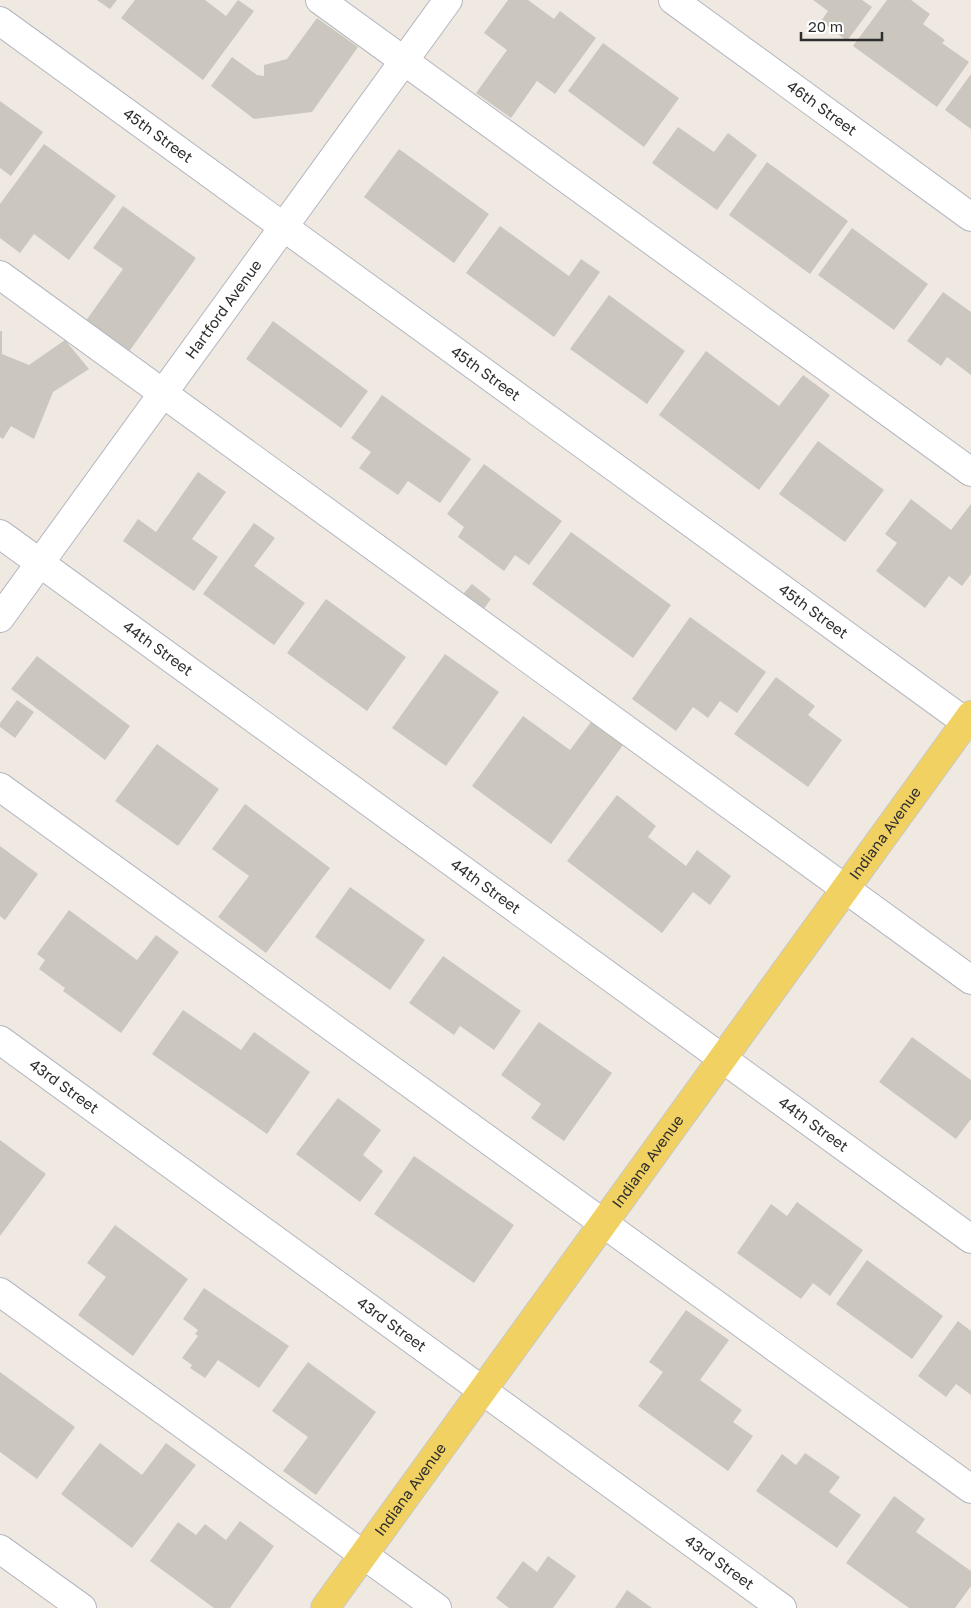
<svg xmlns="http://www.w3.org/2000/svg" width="971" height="1608" font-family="'Golos Text',sans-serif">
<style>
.building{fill:#cbc7bf}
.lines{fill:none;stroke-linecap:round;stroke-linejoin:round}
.minor-casing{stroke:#b4b7c1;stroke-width:30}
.major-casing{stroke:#c9c9c9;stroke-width:30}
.minor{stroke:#fff;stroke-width:28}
.major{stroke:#f2d163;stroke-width:28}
.labels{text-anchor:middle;stroke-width:4;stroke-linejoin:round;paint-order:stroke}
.street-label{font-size:15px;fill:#2e2e2e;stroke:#fff}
</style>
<rect width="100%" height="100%" fill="#efe9e1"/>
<path class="building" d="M97 0H117L110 9Z
M135 0H205L226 16 238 0 254 11 203 80 121 18Z
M508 0H528L554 19 560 11 596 38 555 94 537 81 511 118 476 93 507 50 484 33Z
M813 0H862L872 7 847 41 821 21 828 11Z
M887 0H911L930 14 923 24 945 40 942 43 969 62 937 107 853 46Z
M317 18 358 47 312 112 254 119 211 86 232 57 257 75 264 76V65L287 59Z
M603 43 679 98 644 147 568 91Z
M971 74V129L945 110Z
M0 101 43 132 11 176 0 168Z
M678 127 714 152 728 133 757 155 717 210 652 163Z
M44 144 116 196 69 260 34 234 20 253 0 238V204Z
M399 149 489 214 454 263 364 197Z
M767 162 848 221 810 274 729 215Z
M123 206 196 258 128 353 85 322 123 269 93 248Z
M500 226 569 276 581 259 600 272 554 337 466 273Z
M852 228 928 284 894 330 818 275Z
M943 292 971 312V375L947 357 941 366 907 341Z
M609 295 685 351 647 404 570 349Z
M273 321 368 391 341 428 246 359Z
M0 331H2V354L29 365 65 340 89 369 53 392 34 439 11 426 3 439 0 437Z
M706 351 779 406 803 375 830 395 759 490 659 415Z
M382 395 471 459 440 503 408 481 398 495 359 468 371 452 351 438Z
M818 441 884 490 845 542 779 494Z
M484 464 562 521 529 565 515 555 504 571 458 537 464 527 447 514Z
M198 472 226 492 192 539 218 557 194 591 123 541 138 519 156 532Z
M911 499 951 530 971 504V574L962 586 949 576 925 608 876 571 897 543 885 534Z
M254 523 275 538 254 566 305 603 274 645 203 594Z
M571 532 671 605 633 658 532 584Z
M472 584 491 599 483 610 463 594Z
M326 599 406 657 367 711 287 653Z
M690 617 766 672 737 713 720 701 708 718 693 707 676 731 632 699Z
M445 654 499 692 446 766 392 728Z
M37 656 130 726 105 760 11 689Z
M776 677 815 706 808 715 842 740 808 787 734 734Z
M17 700 34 712 15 738 0 727V723Z
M523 716 570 750 591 722 623 745 551 844 472 786Z
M157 744 219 789 178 846 115 801Z
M617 795 656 826 648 837 686 866 697 850 731 876 710 905 693 892 662 933 567 861Z
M245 804 330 868 266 953 218 917 249 876 212 849Z
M0 846 38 874 5 920 0 916Z
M350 887 425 940 390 990 315 937Z
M69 910 137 960 156 935 179 952 121 1033 63 991 65 988 39 969 45 960 37 954Z
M443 956 521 1011 494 1050 460 1026 454 1035 409 1003Z
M183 1010 241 1050 254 1032 310 1072 267 1134 152 1054Z
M539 1022 612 1073 564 1141 531 1118 541 1104 501 1075Z
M912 1037 971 1080V1119L956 1139 879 1082Z
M338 1098 381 1130 363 1155 383 1171 360 1202 296 1154Z
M0 1140 46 1174 0 1236Z
M414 1156 514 1225 474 1283 374 1214Z
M797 1202 863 1250 830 1296 813 1283 801 1299 737 1253 771 1204 787 1216Z
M115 1225 188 1279 133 1356 78 1315 106 1277 87 1263Z
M867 1260 943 1316 912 1359 836 1304Z
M204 1288 289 1346 259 1388 218 1360 205 1378 190 1368 192 1365 182 1358 198 1336 195 1334 198 1330 183 1319Z
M686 1310 729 1340 700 1380 742 1410 733 1422 753 1436 728 1471 638 1406 663 1372 649 1362Z
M958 1321 971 1331V1395L956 1384 946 1397 918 1376Z
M308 1362 376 1412 316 1495 283 1471 308 1437 272 1411Z
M0 1372 75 1427 37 1479 0 1452Z
M100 1443 142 1475 166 1443 196 1465 132 1548 61 1494Z
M805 1453 840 1477 829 1492 861 1515 837 1548 756 1491 782 1454 796 1465Z
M894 1496 925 1519 916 1532 971 1571V1586L955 1608H909L846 1563Z
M240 1521 274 1546 230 1608H214L150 1561 178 1522 196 1535 205 1524 226 1540Z
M548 1556 576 1576 553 1608H509L496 1598 523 1561 537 1572Z
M627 1590 652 1608H615Z"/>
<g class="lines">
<g class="minor-casing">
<g id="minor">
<path d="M320 0 971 472"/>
<path id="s1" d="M673 0 971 217"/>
<path id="s2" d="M0 21 971 726"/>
<path d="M0 275 971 980"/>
<path id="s3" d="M0 534 971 1239"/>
<path id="s4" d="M0 618 448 0"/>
<path d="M0 787 971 1489"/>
<path id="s5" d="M0 1040 782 1608"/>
<path d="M0 1292 437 1608"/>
<path d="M0 1549 82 1608"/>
</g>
</g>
<g class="major-casing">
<g id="major">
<path id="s6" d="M325 1608 971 715"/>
</g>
</g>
<use href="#minor" class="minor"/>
<use href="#major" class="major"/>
</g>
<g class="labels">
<g class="street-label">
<text dy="5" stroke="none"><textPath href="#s1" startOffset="184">46th Street</textPath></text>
<text dy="5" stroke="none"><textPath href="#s2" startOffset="195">45th Street</textPath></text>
<text dy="5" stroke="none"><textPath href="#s4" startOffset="381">Hartford Avenue</textPath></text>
<text dy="5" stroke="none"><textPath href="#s2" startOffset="600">45th Street</textPath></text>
<text dy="5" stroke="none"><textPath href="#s2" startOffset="1005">45th Street</textPath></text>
<text dy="5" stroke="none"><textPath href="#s3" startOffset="195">44th Street</textPath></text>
<text dy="5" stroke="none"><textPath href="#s6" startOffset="956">Indiana Avenue</textPath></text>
<text dy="5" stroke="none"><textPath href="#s3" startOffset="600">44th Street</textPath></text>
<text dy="5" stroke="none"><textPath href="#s5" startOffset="79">43rd Street</textPath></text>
<text dy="5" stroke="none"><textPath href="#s3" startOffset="1005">44th Street</textPath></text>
<text dy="5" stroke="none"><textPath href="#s6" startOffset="551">Indiana Avenue</textPath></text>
<text dy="5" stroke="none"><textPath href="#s5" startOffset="484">43rd Street</textPath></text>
<text dy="5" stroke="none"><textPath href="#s6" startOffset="146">Indiana Avenue</textPath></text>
<text dy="5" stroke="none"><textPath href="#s5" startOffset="889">43rd Street</textPath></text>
</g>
</g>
<path d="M801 32v8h81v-8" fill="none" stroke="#2e2e2e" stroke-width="2.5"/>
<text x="808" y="32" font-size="15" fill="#2e2e2e" stroke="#ffffff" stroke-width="4" paint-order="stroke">20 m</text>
</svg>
